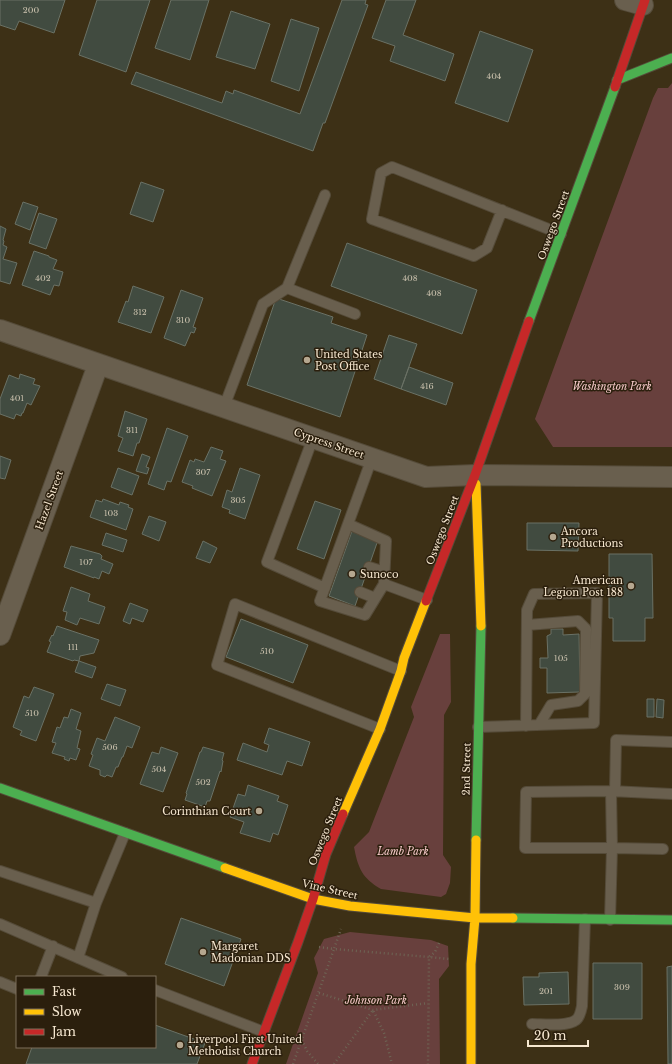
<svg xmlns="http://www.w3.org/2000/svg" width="672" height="1064" font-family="'Libre Baskerville',serif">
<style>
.green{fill:#68403d}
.building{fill:#414b40;stroke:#6a7165}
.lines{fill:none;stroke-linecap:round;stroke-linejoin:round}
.lane-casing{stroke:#554b39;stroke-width:12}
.street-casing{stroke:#554b39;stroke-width:22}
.fast-casing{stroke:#554b39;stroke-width:11}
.slow-casing{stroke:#554b39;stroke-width:11}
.jam-casing{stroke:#554b39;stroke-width:11}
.path{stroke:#6e6555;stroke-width:2.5;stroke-dasharray:1 3;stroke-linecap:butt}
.lane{stroke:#695f4e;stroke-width:10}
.street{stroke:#695f4e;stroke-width:20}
.fast{stroke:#4caf50;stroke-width:9}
.slow{stroke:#ffc107;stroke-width:9}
.jam{stroke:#c62828;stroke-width:9}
.poi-dot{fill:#b5a78f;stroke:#2b1f0d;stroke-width:1.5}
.labels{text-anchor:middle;stroke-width:3;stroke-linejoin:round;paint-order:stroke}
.number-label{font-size:8px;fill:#c9c0ac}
.street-label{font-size:10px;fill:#f6e7d0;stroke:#2b1f0d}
.poi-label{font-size:10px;fill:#f6e7d0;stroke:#2b1f0d;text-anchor:start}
.park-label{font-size:10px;font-style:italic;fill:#f7caca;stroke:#2b1f0d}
</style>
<rect width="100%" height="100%" fill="#3d3016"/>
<path class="green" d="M672 83V447H553L535 419 653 98 658 88H668Z
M440 634H450L451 702 444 715 443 855 451 867 450 883 446 894 441 897 381 889C362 878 358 868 354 847L369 832 414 717 411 707Z
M350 932 431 940 448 946 449 966 439 979 440 1064H286L318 973 314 958 324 939Z"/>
<path class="building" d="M0 0H65L54 33 19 21 15 30 0 25Z
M97 0H150L126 72 79 55Z
M171 0H209L190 60 155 48Z
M342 0H366L365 4 368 5 325 123H323L313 151 131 84 136 72 222 103 226 91 233 94 234 90 300 114Z
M386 0H416L403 35 454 54 445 81 390 61 395 46 372 38Z
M231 11 270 24 255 69 216 57Z
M291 19 319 28 299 91 271 81Z
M480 31 533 50 508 122 455 103Z
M141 182 164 190 153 222 130 214Z
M23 202 38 207 30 230 15 224Z
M39 213 57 219 46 249 29 243Z
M0 226 6 229 3 240 4 241 3 245 7 247 3 259 17 263 10 284 0 281Z
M347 243 477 290 462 334 331 286Z
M34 251 49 256V257L57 260 53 269 63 272 59 286 54 285 50 295 22 285Z
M133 286 164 297 151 333 118 322 126 301 128 302Z
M181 290 203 298 193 327 196 328 194 333 191 332 185 346 164 338Z
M276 298 333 317 331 323 367 335 340 417 247 385Z
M389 335 417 344 401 389 374 379Z
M409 367 453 383 446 405 401 389Z
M20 374 35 379 33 384 40 386 31 405 27 403 23 413H22L21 416 16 414 14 419 0 414V399L9 375 19 379Z
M125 411 147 419 139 443H137L133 456 118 451 123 438 118 436Z
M167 428 188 436 171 482 167 481 164 490 148 484Z
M211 447 223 451 220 459 226 461 212 496 192 488 193 486 182 482 190 460 194 462 195 459 204 462Z
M142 454 150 457 146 467 149 468 147 474 136 471Z
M0 456 11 460 5 479 0 478Z
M118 468 139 476 132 495 111 487Z
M240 468 260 475 245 519 229 513 230 510 222 507 227 490 232 492Z
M103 499 119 505 120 502 129 505 128 507 133 509 126 530 90 517 96 500 102 502Z
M315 501 341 510 324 559 297 549Z
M149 516 166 522 159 541 142 534Z
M527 523H579L578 551 527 550Z
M352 531 378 540 355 606 329 596Z
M106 533 127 540 123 552 102 545Z
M203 541 217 548 210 563 196 558Z
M71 546 100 554 102 556 101 559 113 564 109 574 102 571 99 579 94 577V578L64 567Z
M609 554H652L653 618H645V641H613V618H609Z
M71 587 90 594 88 601 105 607 99 624 80 618 77 625 65 620 67 612 63 611Z
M130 603 148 610 143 622 132 618 130 624 123 621Z
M241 619 308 645 293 683 226 657Z
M57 626 99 640 94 653 80 656 79 661 74 660 73 661 47 652 51 642 49 641 52 635 53 636Z
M551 629H563V635L579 634 580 692 547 693V668H540V658H548L547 636 551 634Z
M79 661 96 667 92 678 75 672Z
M107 684 126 690 120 706 101 699Z
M34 687 54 694 36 741 20 735 22 731 13 727 24 696 29 698Z
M647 699H654V717H647Z
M657 699 664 700 663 718 656 717Z
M71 709 81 713 76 729 81 731 77 748 80 749 76 760 70 758 69 761 64 759 65 757 52 753 56 743 52 742 57 727 60 728 64 717 68 718Z
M115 717 140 727 132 748 127 746 123 757H122L118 767H116L112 777 107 775 105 777 100 775V770L89 766 93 755 91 754 97 738 105 741Z
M269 728 310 742 302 766 287 761 282 775 237 760 243 743 267 752 269 745 264 743Z
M161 747 178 753 163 792 140 784 152 752 159 754Z
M203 747 224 753 222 760 223 761 221 772 220 771 210 801H207L205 807 185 800 187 794 186 793 200 752H201Z
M248 785 279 796 277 801 288 805 278 835 273 833 270 842 240 833 244 822 230 817 238 794 245 796Z
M181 918 241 939 224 986 165 964Z
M593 963H642V1019H593Z
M672 966V1064H668L667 967Z
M568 972 569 1004 524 1005 523 977H539V973Z
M155 1025 205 1043 197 1064H26L32 1047H155Z"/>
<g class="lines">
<g class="lane-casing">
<path id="lane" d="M502 210 487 248 474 256 372 219 381 173 392 167 561 234
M287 288 355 314
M224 407 263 304 287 288 325 195
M313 438 267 562 325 588
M372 458 320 601 365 615 384 584 427 600
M348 524 386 541 384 584
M369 567 385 572
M360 592 375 598
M527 625 578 621 586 629 585 694 578 701 551 705 539 725
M478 727 594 723 597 593 534 594 527 610 526 726
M380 729 217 665 235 604 401 671
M611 791 612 848H525L526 792 611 791 672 794
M615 791 616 740 672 742
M0 871 96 903 125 833
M610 920 612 848 663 849
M0 924 122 977
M78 958 96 903
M41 977 53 946
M0 982 17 989
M155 990 264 1032
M532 1024C543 1024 567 1027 576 1020 580 1017 581 1011 582 1006L585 919"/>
</g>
<g class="street-casing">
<path id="street" d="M625 0 643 5
M0 330 426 477 475 475 672 477
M0 635 98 365"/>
</g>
<g class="fast-casing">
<path id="fast" d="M617 80 672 58
M529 321 615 87
M0 788 225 868
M476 840 481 626
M513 918 672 920"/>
</g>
<g class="slow-casing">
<path id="slow" d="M476 484 481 626
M343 814 380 729 401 671 404 658 426 601
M225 868 313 899 350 906 475 918H513
M471 1064V964L475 918 476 840"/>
</g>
<g class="jam-casing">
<path id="jam" d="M615 87 645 0
M426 601 475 475 529 321
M252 1064 298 942 313 899 326 854 343 814"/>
</g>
<path class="path" d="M439 943 435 952 429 957 449 959
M319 947 334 949 341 929
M319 993 373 1010 428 1003
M302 1040 307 1051 318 1064
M293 1064 334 949 429 957 428 1064
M334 1064 373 1010 384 1033 392 1064"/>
<use href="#lane" class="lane"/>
<use href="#street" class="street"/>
<use href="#fast" class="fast"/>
<use href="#slow" class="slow"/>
<use href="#jam" class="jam"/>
</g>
<g class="poi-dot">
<circle cx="307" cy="360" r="4"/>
<circle cx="553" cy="537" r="4"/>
<circle cx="352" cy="574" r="4"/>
<circle cx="631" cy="586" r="4"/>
<circle cx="259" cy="811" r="4"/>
<circle cx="203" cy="952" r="4"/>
<circle cx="180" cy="1045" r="4"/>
</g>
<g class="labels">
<g class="number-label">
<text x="31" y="13">200</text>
<text x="494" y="79">404</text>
<text x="43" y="281">402</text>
<text x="410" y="281">408</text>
<text x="434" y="296">408</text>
<text x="140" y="315">312</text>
<text x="183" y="323">310</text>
<text x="427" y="389">416</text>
<text x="17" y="401">401</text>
<text x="132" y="433">311</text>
<text x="203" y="475">307</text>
<text x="238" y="503">305</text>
<text x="111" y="516">103</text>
<text x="86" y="565">107</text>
<text x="73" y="650">111</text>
<text x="267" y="654">510</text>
<text x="561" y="661">105</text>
<text x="32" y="716">510</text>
<text x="110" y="750">506</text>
<text x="159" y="772">504</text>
<text x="203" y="785">502</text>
<text x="622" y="990">309</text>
<text x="546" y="994">201</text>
</g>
<g class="street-label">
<text transform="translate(553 225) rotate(-70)" y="4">Oswego Street</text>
<text transform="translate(329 443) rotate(19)" y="4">Cypress Street</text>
<text transform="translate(49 500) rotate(-70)" y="4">Hazel Street</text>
<text transform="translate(442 530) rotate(-69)" y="4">Oswego Street</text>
<text transform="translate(466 769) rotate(-89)" y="4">2nd Street</text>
<text transform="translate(325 831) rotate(-68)" y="4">Oswego Street</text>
<text transform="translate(330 889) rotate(13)" y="4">Vine Street</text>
</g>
<g class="poi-label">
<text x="315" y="358">United States<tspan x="315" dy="12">Post Office</tspan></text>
<text x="561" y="535">Ancora<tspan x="561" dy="12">Productions</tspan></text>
<text x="360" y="578">Sunoco</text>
<text x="623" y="584" text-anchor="end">American<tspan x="623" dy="12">Legion Post 188</tspan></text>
<text x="251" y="815" text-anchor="end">Corinthian Court</text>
<text x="211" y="950">Margaret<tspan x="211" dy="12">Madonian DDS</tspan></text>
<text x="188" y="1043">Liverpool First United<tspan x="188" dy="12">Methodist Church</tspan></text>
</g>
<g class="park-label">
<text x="612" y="390">Washington Park</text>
<text x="403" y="855">Lamb Park</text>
<text x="376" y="1004">Johnson Park</text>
</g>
</g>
<rect x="16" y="976" width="140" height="72" fill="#2b1f0d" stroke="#7c6f5b"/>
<rect x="24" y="989" width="20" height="6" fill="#4caf50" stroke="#7c6f5b"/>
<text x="52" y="996" font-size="12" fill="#f6e7d0">Fast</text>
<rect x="24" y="1009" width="20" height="6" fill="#ffc107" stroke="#7c6f5b"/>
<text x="52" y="1016" font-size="12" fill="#f6e7d0">Slow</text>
<rect x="24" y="1029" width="20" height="6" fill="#c62828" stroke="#7c6f5b"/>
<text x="52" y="1036" font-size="12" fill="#f6e7d0">Jam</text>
<path d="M528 1040v6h60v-6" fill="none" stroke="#f6e7d0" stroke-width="2"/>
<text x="534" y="1040" font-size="12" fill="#f6e7d0" stroke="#2b1f0d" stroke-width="3" paint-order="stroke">20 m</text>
</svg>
